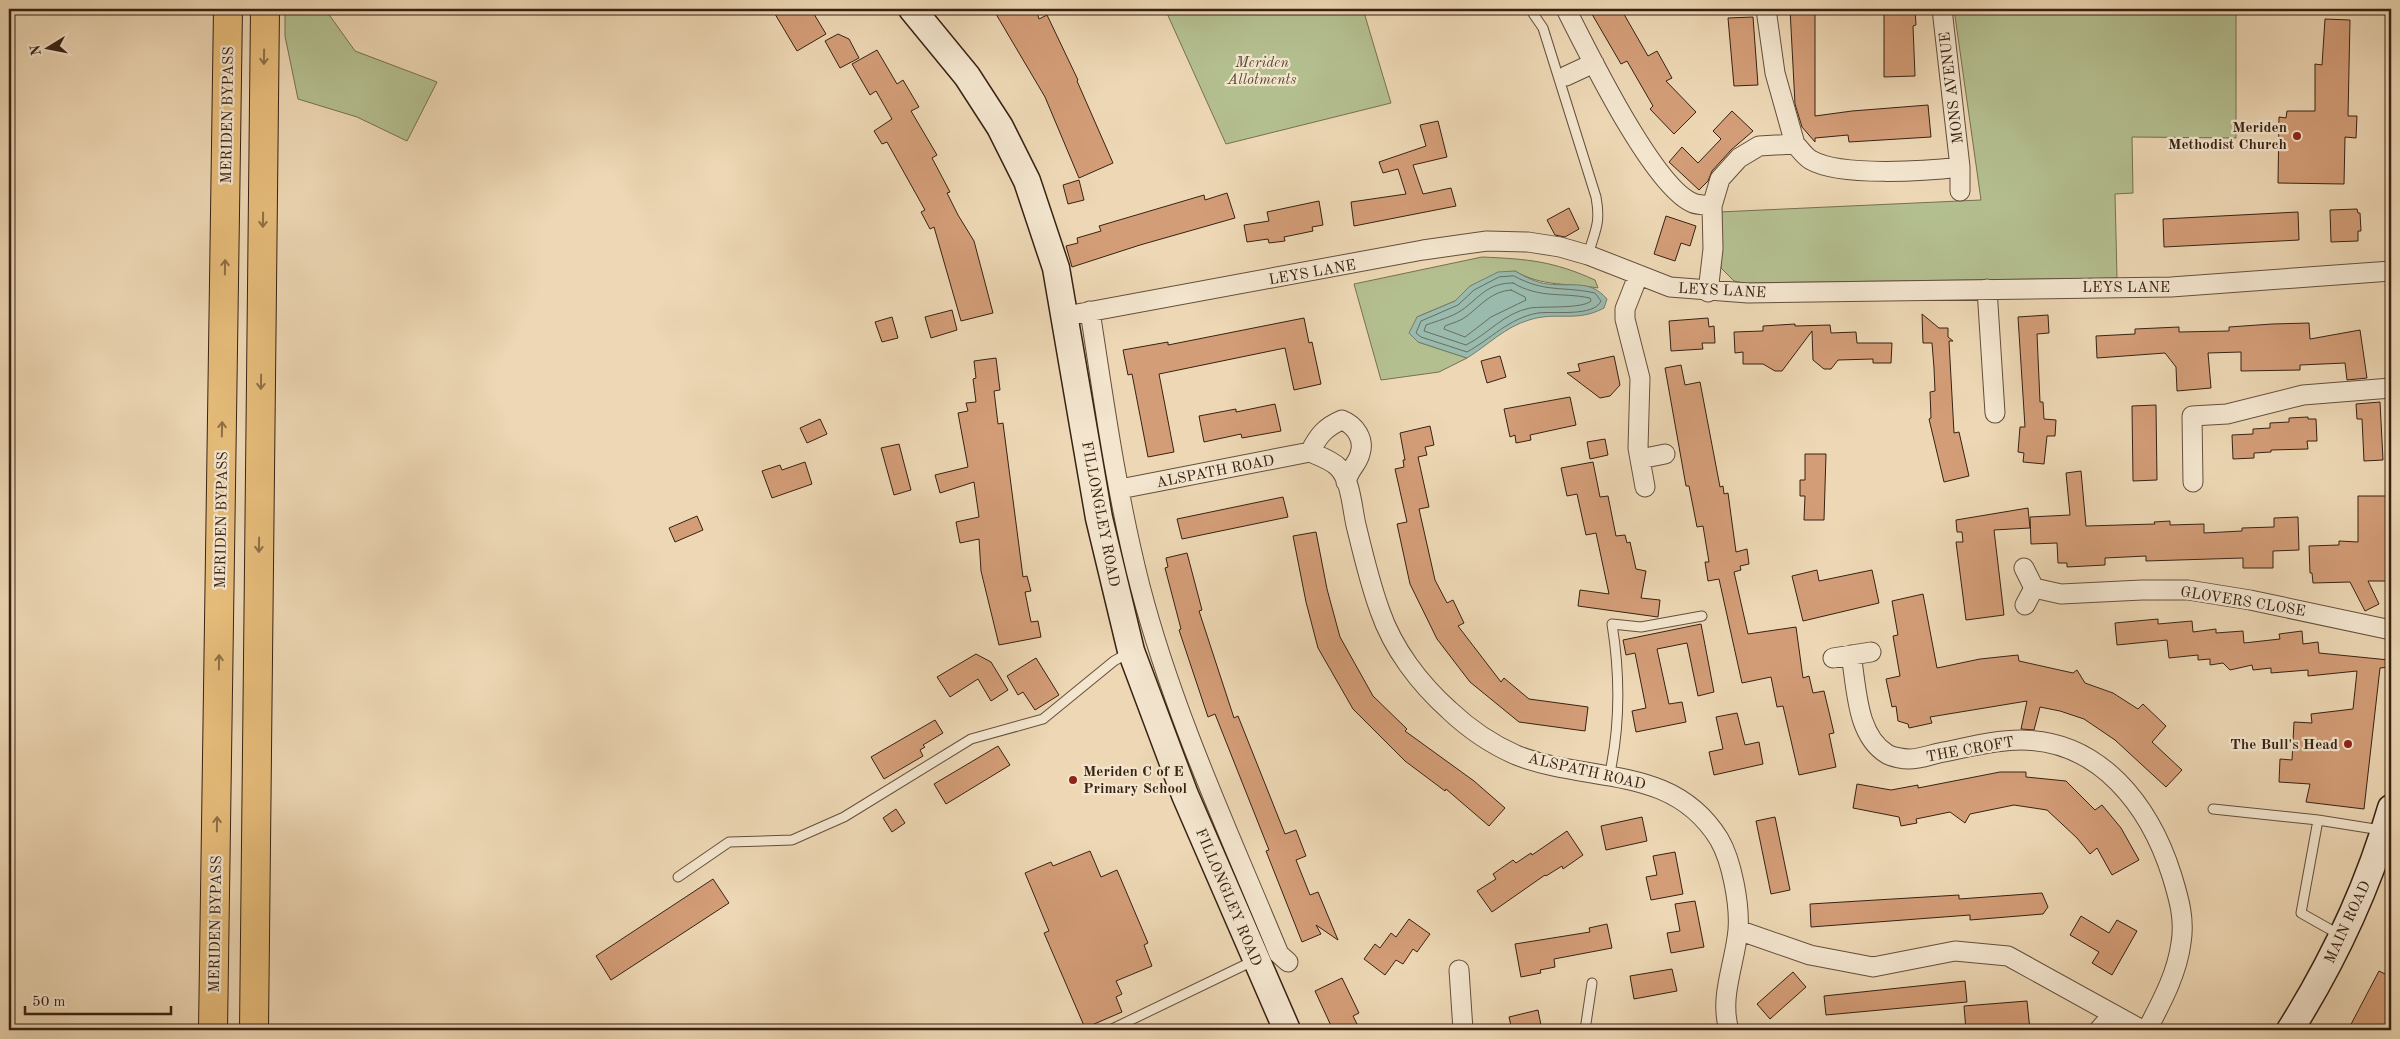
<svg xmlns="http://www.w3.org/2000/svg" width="2400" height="1039" font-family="'Old Standard TT',serif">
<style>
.green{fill:#b4bf90;stroke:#767052}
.water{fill:#99baad;stroke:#727d6f}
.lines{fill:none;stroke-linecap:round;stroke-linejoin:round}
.shore{stroke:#686e60;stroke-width:1}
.building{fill:#d39d77;stroke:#382213}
.lane-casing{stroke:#654f3b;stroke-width:11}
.street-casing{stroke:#654f3b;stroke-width:21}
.secondary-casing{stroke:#382213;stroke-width:29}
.highway-casing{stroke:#382213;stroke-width:30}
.lane{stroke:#f3e5ce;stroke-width:9}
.street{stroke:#f3e5ce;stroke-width:19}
.secondary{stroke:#f3e5ce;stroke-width:26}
.highway{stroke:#e6bc7a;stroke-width:28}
.oneway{stroke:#8f6f46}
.poi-dot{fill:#8f2418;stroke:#f3e5ce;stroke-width:2}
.labels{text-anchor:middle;stroke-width:4.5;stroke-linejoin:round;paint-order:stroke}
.park-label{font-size:15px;font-style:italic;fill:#574932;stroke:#f3e5ce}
.street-label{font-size:15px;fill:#382213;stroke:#f3e5ce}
.poi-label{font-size:15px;font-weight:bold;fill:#382213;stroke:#f3e5ce;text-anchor:end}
</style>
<rect width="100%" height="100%" fill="#edd7b4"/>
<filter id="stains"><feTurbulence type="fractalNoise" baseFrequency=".004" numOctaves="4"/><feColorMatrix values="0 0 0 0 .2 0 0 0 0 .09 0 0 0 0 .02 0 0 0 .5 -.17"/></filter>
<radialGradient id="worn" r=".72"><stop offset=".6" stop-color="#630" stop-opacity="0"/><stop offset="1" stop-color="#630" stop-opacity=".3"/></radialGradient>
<path class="green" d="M285 9H325L355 51 437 82 407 141 357 117 298 99 285 36Z
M1165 9H1363L1391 103 1226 144Z
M1954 9H2236V138L2132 137 2133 193 2115 194 2117 278 1743 283 1734 281 1721 268 1719 212 1981 200Z
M1482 257C1528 259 1553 261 1595 280L1598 288C1569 283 1542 287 1515 271L1470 286 1455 301 1417 317 1418 342 1467 358 1439 372 1381 380 1354 284Z"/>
<path class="water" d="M1515 271C1525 277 1537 283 1548 284 1572 287 1590 279 1607 299L1604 308C1576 323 1557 311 1529 320 1505 327 1488 345 1467 358L1418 342 1409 333 1417 317 1455 301 1470 286 1498 272Z"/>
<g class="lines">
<path class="shore" d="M1514 276C1545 293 1563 286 1595 293L1601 301C1594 317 1554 311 1538 313 1509 318 1491 339 1467 352L1421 337 1416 333 1421 321 1458 305 1474 290 1499 277Z
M1513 283C1541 299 1561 292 1590 298L1591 301C1582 309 1544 306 1530 308 1504 313 1488 334 1466 345L1424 331 1426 325C1437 321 1452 317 1462 310 1480 297 1487 283 1513 283Z
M1511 290 1525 297 1526 300 1491 317 1465 337 1444 329 1445 326C1452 323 1461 321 1467 316 1481 305 1492 291 1511 290Z"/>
</g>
<path class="building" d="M772 9H811L826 34 797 51Z
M993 9H1036L1039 19 1047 15 1078 80 1077 81 1113 163 1079 178 1045 97Z
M1589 9H1621L1648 56 1657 51 1672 78 1666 81 1696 112 1674 134 1650 109 1653 106 1627 61 1621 64Z
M1790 9H1815V116L1852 111 1928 105 1931 137 1849 142 1848 135 1815 138V142L1802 127 1795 104Z
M1884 9H1915L1916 25 1913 26 1915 76 1884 77Z
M1753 17 1758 85 1734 86 1728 18Z
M2325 19 2350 20 2348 116H2357L2356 138 2345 137 2344 184 2278 183 2279 117 2286 118 2287 111H2315V64L2322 65Z
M838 34 849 39 859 58 840 68 825 41Z
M877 50 897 84 903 80 919 107 911 111 937 155 932 158 950 192 947 193 958 215 974 241 993 313 961 321 934 227 930 229 921 212 925 210 887 142 882 144 874 131 892 119 876 91 870 95 852 64Z
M1732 111 1753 131 1731 150 1712 171 1708 181 1699 190 1669 162 1682 147 1698 163 1721 139 1713 131Z
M1438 121 1447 157 1413 165 1423 194 1451 188 1456 206 1354 226 1351 202 1406 194 1398 169 1383 173 1379 162 1426 146 1420 125Z
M1079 180 1084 200 1068 204 1063 185Z
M1227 193 1235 218 1140 245 1072 267 1066 246 1078 243 1077 238 1101 231 1099 226 1204 195 1205 200Z
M1319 201 1323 225 1312 227 1313 231 1284 237 1285 241 1269 243 1268 239 1247 242 1244 225 1269 221 1267 212Z
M1569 208 1579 229 1565 237 1555 235 1547 220Z
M2357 209 2358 213H2360L2361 231H2358V241L2331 242 2330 210Z
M2298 212 2299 240 2164 247 2163 219Z
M1666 216 1696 226 1690 246 1681 243 1675 261 1654 254Z
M952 310 957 330 931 338 925 317Z
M1922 314 1939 328H1948V337L1953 341H1949L1954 433 1959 432 1969 476 1944 482 1929 419 1931 418 1930 392 1935 391 1934 368 1932 343H1923Z
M2048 315 2049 333 2037 334 2040 402H2043L2044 419 2056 420 2055 436H2047L2044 464 2023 462 2024 453 2018 452 2020 427H2025L2018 317Z
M892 317 898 338 882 342 875 322Z
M1304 318 1309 343 1312 342 1321 384 1294 390 1285 348 1159 374 1174 452 1148 457 1132 374 1128 375 1123 350 1168 342V345Z
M1708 318 1709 327 1714 326 1715 343H1702L1703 349 1671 351 1669 321Z
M2309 323 2310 339 2360 330 2367 378 2347 380 2345 363 2300 365V370L2241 371V352L2208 353 2211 388 2177 391 2176 367 2165 353 2097 358 2096 336 2135 334V329L2179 327V332L2229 331V327L2272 324Z
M1795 324V326L1830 325 1831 333 1856 332 1857 343H1892L1891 363H1873V359L1838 360 1831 369H1824L1813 360 1812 331 1782 371H1775L1763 364H1743V352L1735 353 1734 332 1763 331V326Z
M1500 356 1506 377 1487 383 1481 361Z
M1614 356 1620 385 1610 396 1600 398 1567 373 1580 371 1578 364Z
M996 358 1000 390 994 391 998 424 1003 423 1023 577 1027 576 1031 591 1025 592 1031 622 1038 621 1041 637 999 645 981 571 979 539 960 543 956 522 979 517 974 482 940 493 935 475 968 467 958 413 968 411 966 403 976 402 973 379 976 378 974 361Z
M1681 365 1685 385 1700 382 1720 487 1723 486 1724 494 1728 493 1736 552 1747 549 1749 564 1740 566 1741 570 1734 572 1748 634 1796 627 1803 678 1809 676 1813 693 1824 691 1834 733 1829 734 1836 767 1799 775 1783 706 1777 707 1771 677 1742 683 1719 579 1708 581 1705 562H1709L1703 526 1697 527 1689 486H1686L1665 368Z
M1570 397 1576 425 1530 435 1531 440 1516 443 1515 435 1510 437 1504 409Z
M2380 402 2383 460 2364 461 2362 419H2357L2356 404Z
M1275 404 1281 431 1242 438 1241 434 1204 442 1199 416 1236 409V412Z
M2156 405 2157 480 2133 481 2132 406Z
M2308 417V419H2316L2317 441H2307L2308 449 2271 450V452L2254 453V458L2233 459 2232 435 2253 434V429L2270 428V423L2289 422V418Z
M820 419 827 434 807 443 800 428Z
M1430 426 1434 445 1425 447 1427 455 1418 457 1429 507 1419 509 1435 580 1447 603 1453 600 1464 623 1458 626 1501 682 1504 678 1529 699 1588 707 1585 731 1519 722 1470 682 1437 639 1410 584 1397 524 1407 522 1395 469 1404 467 1403 460H1405L1400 433Z
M1605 439 1608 455 1590 459 1587 442Z
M899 444 911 490 894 495 881 448Z
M1805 454H1826L1824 520H1804L1805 496H1800V480H1805Z
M805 462 812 484 772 498 762 471 780 465 782 470Z
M1593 462 1600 497 1608 496 1616 536 1625 535 1627 543 1630 542 1636 569 1646 571 1641 598 1660 600 1658 617 1578 606 1580 590 1609 594 1596 533 1586 535 1577 494 1567 496 1561 468Z
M2081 471 2086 526 2155 524 2154 522 2170 521V525L2204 524V533L2242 531V528L2274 527V518L2298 517 2299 550 2273 551V568H2243V558L2146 561V556L2105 558V565L2067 567V563H2058L2057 543 2031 544 2030 517 2070 515 2066 473Z
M2358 496H2388V547L2391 548V581H2368L2379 604 2365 611 2350 582 2313 583 2312 573H2310L2309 546 2339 545V541L2358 542Z
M1283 497 1288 517 1182 539 1177 519Z
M2028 508 2030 528 1994 530 2004 615 1966 620 1956 542H1963L1962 532H1957L1956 520Z
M697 516 703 530 675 542 669 528Z
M1316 532 1327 589 1340 637 1373 696 1407 729 1405 731 1474 781 1505 808 1489 826 1446 789 1445 791 1405 761 1353 709 1318 648 1306 602 1293 536Z
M1187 553 1202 610 1199 611 1234 718 1238 716 1285 834 1296 830 1306 856 1296 860 1310 895 1318 892 1338 940 1316 925 1321 934 1302 942 1266 851 1269 850 1215 714 1208 717 1179 630 1181 629 1165 568 1168 567 1166 558Z
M1817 570 1819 581 1872 570 1879 603 1803 621 1792 576Z
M1923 594 1937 668 1980 659 2018 655 2019 661 2073 673 2077 670 2085 683 2113 693 2138 709 2143 704 2166 726 2152 742 2182 770 2166 787 2115 740 2084 719 2060 711 2040 707 2034 730 2021 729 2027 701 1930 717 1932 723 1909 728 1908 724 1898 721 1896 706 1892 707 1886 679 1900 676 1893 636 1898 635 1892 601Z
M2158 619V624L2192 621 2193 632 2216 629V633L2243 631 2244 643 2280 639 2279 634 2302 631 2303 644 2318 642 2319 653 2389 660V667L2380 668 2364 809 2306 802 2310 784 2279 782 2280 759 2292 760 2294 722 2312 723 2311 714 2353 709 2357 671 2308 676V670L2271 673V668L2253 670 2252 665 2230 670 2223 663 2210 665V659L2198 660V655L2169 658 2167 640 2117 645 2115 623Z
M1701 624 1714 692 1698 696 1687 643 1657 649 1669 704 1682 702 1686 722 1636 732 1632 711 1646 708 1635 653 1626 655 1623 640Z
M976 654 991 662 1008 690 991 701 978 679 950 697 937 677Z
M1036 658 1059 695 1035 710 1023 692 1018 695 1007 676Z
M1737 713 1745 745 1759 742 1763 764 1714 775 1709 752 1723 749 1716 717Z
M935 720 943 733 923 745 925 747 920 750 923 756 884 779 871 757Z
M998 746 1010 765 946 804 934 784Z
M2000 772H2026V777L2066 781 2095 810 2102 805 2121 828 2139 860 2112 875 2097 848 2090 854 2077 838 2047 810 2014 805 1970 814 1965 823 1950 812 1916 819 1917 823 1901 826 1899 817 1853 808 1857 784 1891 790 1918 785V788Z
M896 809 905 823 892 832 883 818Z
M1642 817 1647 841 1606 850 1601 826Z
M1775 817 1790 890 1771 894 1756 821Z
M1567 831 1583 855 1563 869 1562 866 1546 876 1545 875 1492 912 1477 891 1496 879 1493 874 1513 860 1516 863 1531 853 1532 855Z
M1090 851 1101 877 1117 870 1148 943 1144 945 1152 966 1116 981 1122 994 1116 997 1122 1012 1085 1028 1044 933 1049 931 1025 873 1051 862 1053 866Z
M1675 852 1683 894 1651 900 1646 877 1657 875 1653 856Z
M713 879 729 903 611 980 596 956Z
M2042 893 2048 907 2043 914 1970 920V915L1811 927 1810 904 1959 895V899Z
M1695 901 1704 947 1671 953 1667 933 1680 931 1675 904Z
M2081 916 2109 933 2117 920 2137 931 2112 975 2092 963 2099 952 2070 935Z
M1409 919 1430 934 1417 952 1413 949 1403 964 1396 960 1385 975 1364 959 1375 944 1380 948 1391 933 1396 937Z
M1607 924 1612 948 1554 959 1555 967 1540 970 1541 973 1521 977 1515 944 1590 932 1589 928Z
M1672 969 1677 991 1634 999 1630 976Z
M2379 971 2391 977V1015L2384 1030H2348Z
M1793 972 1806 987 1770 1019 1757 1004Z
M1342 978 1359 1013 1353 1016 1360 1030H1333L1315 991Z
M1965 981 1967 1002 1826 1015 1824 996Z
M2027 1001 2030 1030H1966L1964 1006Z
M1538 1010 1542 1030H1512L1509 1017Z"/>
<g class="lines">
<g class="lane-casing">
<path id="lane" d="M1530 9 1543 28 1596 197C1601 224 1595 230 1588 255
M1609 777C1620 728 1620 674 1612 624L1641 627 1702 616
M2213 809 2318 820 2381 830
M2318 820 2301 913 2340 935
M678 877 729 842 792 840 844 817 971 739 1043 719 1114 661 1130 652
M1110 1030 1253 961
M1585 1030 1592 983"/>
</g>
<g class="street-casing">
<path id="street" d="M1566 9C1587 50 1653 187 1693 203 1698 205 1706 205 1712 206
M1766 9 1775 73 1795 144
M1942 9 1960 167V191
M1566 76 1594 63
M1638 276 1625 309V319L1640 378 1638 448 1645 487
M1987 289 1995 413
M1708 292 1713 249 1712 206 1720 179 1739 158 1759 146 1795 144C1800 149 1805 157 1811 160 1840 177 1927 171 1960 167
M1090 311C1104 403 1117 496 1140 586 1173 713 1229 833 1279 954L1288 962
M1066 316 1423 250 1487 241 1528 242 1560 247 1588 255 1670 287 1748 293 2171 287 2391 271
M1310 452C1318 436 1325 427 1342 420 1355 425 1365 439 1360 454 1357 465 1349 469 1346 482
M1640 459 1665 454
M2193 482 2192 416 2227 414 2303 395 2391 388
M1120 489 1310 452C1319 456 1331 460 1338 467 1351 480 1352 508 1356 525 1363 554 1370 584 1380 611 1393 649 1420 684 1449 710 1469 729 1491 744 1516 755 1589 784 1672 763 1719 839 1732 861 1740 905 1738 930 1735 964 1719 997 1729 1030
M2024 568 2034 588 2025 605
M2034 588 2061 594 2142 590H2188L2250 600 2391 630
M1851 655C1857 688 1856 735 1887 754 1892 757 1903 759 1909 759 1919 759 1930 755 1939 753 1966 748 1993 740 2021 740 2100 740 2150 806 2172 876 2179 899 2185 919 2181 943 2177 974 2161 1003 2147 1030
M1833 658 1871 652
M1738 930 1810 955 1873 967 1955 951 2008 956 2142 1030
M1459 970 1463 1030
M2099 1030 2113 1014"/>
</g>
<g class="secondary-casing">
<path id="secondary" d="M912 9 967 76 1000 127 1027 181 1056 268 1099 518 1131 651 1185 795 1287 1030
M2290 1030C2334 960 2368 888 2391 808"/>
</g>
<g class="highway-casing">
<path id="highway" d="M213 1030 228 9
M254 1030 265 9"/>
</g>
<use href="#lane" class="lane"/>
<use href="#street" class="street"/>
<use href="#secondary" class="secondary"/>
<use href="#highway" class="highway"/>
</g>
<defs><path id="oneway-shaft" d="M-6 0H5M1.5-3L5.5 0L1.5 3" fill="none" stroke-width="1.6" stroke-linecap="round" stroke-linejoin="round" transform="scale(1.25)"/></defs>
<g class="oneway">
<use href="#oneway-shaft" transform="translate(264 57) rotate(91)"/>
<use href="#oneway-shaft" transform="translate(263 220) rotate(91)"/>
<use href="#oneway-shaft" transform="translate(225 267) rotate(-89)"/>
<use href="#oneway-shaft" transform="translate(261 382) rotate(91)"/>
<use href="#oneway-shaft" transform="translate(222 429) rotate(-89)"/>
<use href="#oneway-shaft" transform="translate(259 545) rotate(91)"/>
<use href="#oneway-shaft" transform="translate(219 662) rotate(-89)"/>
<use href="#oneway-shaft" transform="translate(217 824) rotate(-89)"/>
</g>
<g class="poi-dot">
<circle cx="2297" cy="136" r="5"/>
<circle cx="2348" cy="744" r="5"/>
<circle cx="1073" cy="780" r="5"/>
</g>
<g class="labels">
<g class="park-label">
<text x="1262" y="67">Meriden<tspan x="1262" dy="17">Allotments</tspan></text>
</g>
<g class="street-label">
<text transform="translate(1951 88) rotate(-97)" y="5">MONS AVENUE</text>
<text transform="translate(227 115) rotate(-89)" y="5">MERIDEN BYPASS</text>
<text transform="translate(1312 272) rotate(-10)" y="5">LEYS LANE</text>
<text x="2126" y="292">LEYS LANE</text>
<text transform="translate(1722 290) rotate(3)" y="5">LEYS LANE</text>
<text transform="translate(1215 471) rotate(-11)" y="5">ALSPATH ROAD</text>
<text transform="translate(1101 514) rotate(79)" y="5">FILLONGLEY ROAD</text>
<text transform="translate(221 520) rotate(-89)" y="5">MERIDEN BYPASS</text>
<text transform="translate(2243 601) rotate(9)" y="5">GLOVERS CLOSE</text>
<text transform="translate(1970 749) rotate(-10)" y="5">THE CROFT</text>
<text transform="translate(1587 771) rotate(13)" y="5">ALSPATH ROAD</text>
<text transform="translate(1229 897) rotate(67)" y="5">FILLONGLEY ROAD</text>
<text transform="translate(2347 922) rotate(-65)" y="5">MAIN ROAD</text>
<text transform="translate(215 924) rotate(-89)" y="5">MERIDEN BYPASS</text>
</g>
<g class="poi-label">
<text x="2287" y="132">Meriden<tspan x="2287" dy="17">Methodist Church</tspan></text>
<text x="2338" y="749">The Bull's Head</text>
<text x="1083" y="776" text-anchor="start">Meriden C of E<tspan x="1083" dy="17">Primary School</tspan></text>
</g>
</g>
<rect width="2400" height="1039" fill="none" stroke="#edd7b4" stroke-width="30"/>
<rect x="10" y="10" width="2380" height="1019" fill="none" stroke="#382213" stroke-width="2.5"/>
<rect x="15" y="15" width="2370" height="1009" fill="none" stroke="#382213"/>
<g transform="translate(48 48) rotate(260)" stroke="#f3e5ce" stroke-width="4" paint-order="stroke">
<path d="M0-4L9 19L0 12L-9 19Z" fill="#382213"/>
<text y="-8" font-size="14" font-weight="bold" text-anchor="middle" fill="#382213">N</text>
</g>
<path d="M25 1006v8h146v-8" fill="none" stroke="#382213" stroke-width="2.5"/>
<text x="32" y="1006" font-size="15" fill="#382213" stroke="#f3e5ce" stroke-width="4" paint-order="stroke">50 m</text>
<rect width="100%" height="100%" filter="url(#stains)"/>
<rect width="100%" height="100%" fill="url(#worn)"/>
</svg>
